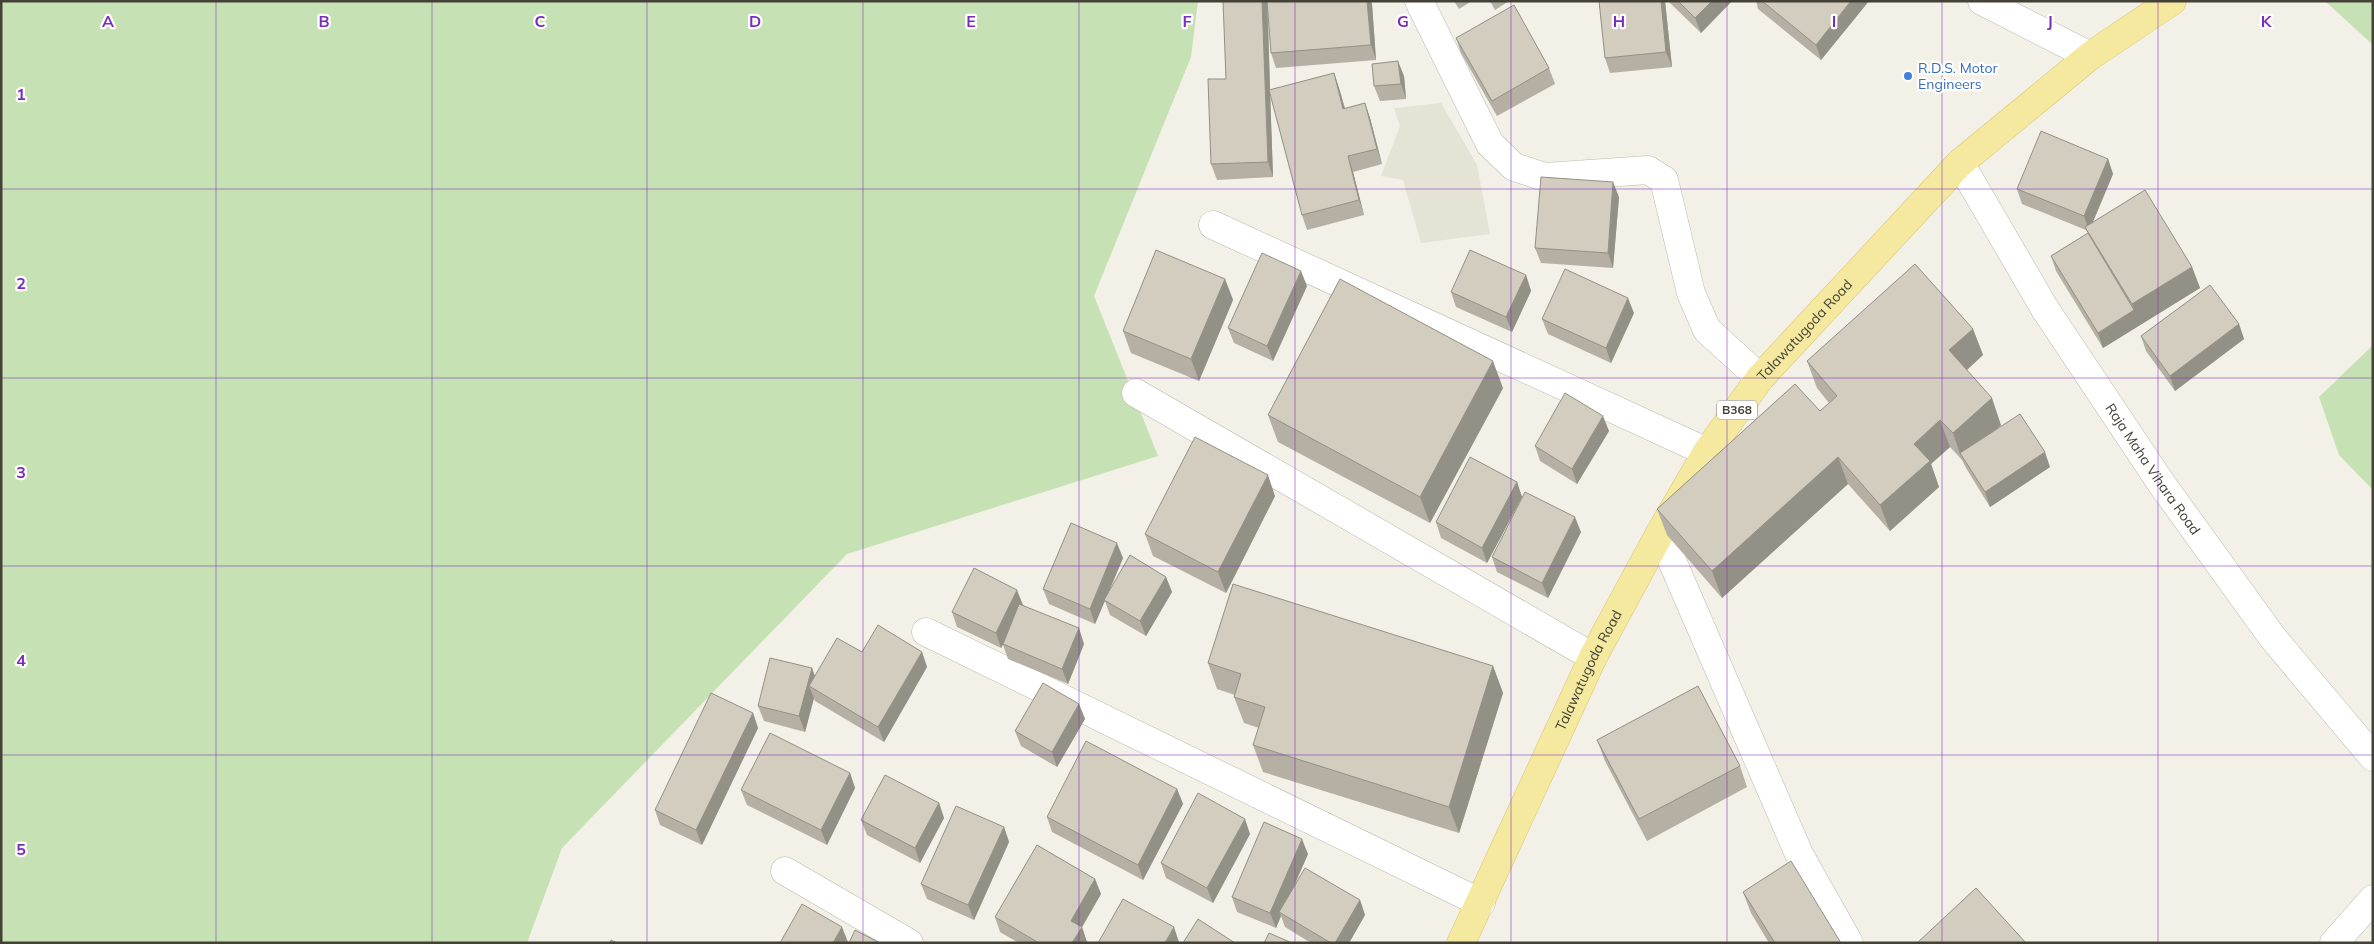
<svg xmlns="http://www.w3.org/2000/svg" width="2374" height="944" font-family="Mulish,sans-serif">
<style>
.residential{fill:#e5e3d6}
.green{fill:#c6e2b4}
.lines{fill:none;stroke-linecap:round;stroke-linejoin:round}
.minor-casing{stroke:#bcb9ab;stroke-width:29}
.major-casing{stroke:#d7c870;stroke-width:29}
.minor{stroke:#fff;stroke-width:28}
.major{stroke:#f4e99e;stroke-width:28}
.wall{fill:#b5b0a3}
.shaded-wall{fill:#939085}
.building{fill:#d2cdbe;stroke:#939085}
.grid{fill:none;stroke:#7b2cbf;stroke-width:1;stroke-opacity:0.55}
.shop-dot{fill:#3f7fe0;stroke:#fff;stroke-width:2}
.labels{text-anchor:middle;stroke-width:4.5;stroke-linejoin:round;paint-order:stroke}
.shield{fill:#fff;stroke:#7c7a73;stroke-width:1}
.shield-label{font-size:12px;font-weight:bold;fill:#444137}
.shop-label{font-size:14px;fill:#366cbe;stroke:#fff;text-anchor:start}
.street-label{font-size:14px;fill:#444137;stroke:#fff}
.grid-label{font-size:16px;text-anchor:middle;font-weight:bold;fill:#7b2cbf;stroke:#fff;stroke-width:4.5;stroke-linejoin:round;paint-order:stroke}
</style>
<rect width="100%" height="100%" fill="#f2f0e7"/>
<path class="residential" d="M1441 103 1477 165 1490 234 1421 243 1403 180 1381 176 1400 126 1394 108Z"/>
<path class="green" d="M1 1H1198L1191 57 1094 296 1158 456 847 554 562 848 527 943H1Z
M2325 1H2373V45Z
M2373 345V490L2339 455 2319 397Z"/>
<g class="lines">
<g class="minor-casing">
<g id="minor">
<path d="M1419 1 1490 144 1514 167 1545 177 1648 170 1664 180 1691 293 1707 330 1760 378"/>
<path d="M1982 1 2090 56"/>
<path id="s1" d="M1960 163 2045 309 2161 483 2273 638 2373 757"/>
<path d="M1213 225 1707 452"/>
<path d="M1136 393 1593 657"/>
<path d="M1660 533 1799 854 1849 943"/>
<path d="M926 632 1481 903"/>
<path d="M785 871 909 943"/>
<path d="M2334 943 2373 899"/>
</g>
</g>
<g class="major-casing">
<g id="major">
<path id="s2" d="M1461 943 1593 657 1660 533 1707 452 1760 378 1960 163 2090 56 2172 1"/>
</g>
</g>
<use href="#minor" class="minor"/>
<use href="#major" class="major"/>
</g>
<path class="wall" d="M1223 1 1372 4 1376 60 1276 68 1271 53 1268 9 1270 90 1334 73 1339 88 1345 108 1365 103 1370 118 1382 164 1353 172 1364 215 1307 230 1302 215 1270 93 1273 177 1217 180 1211 164 1226 79Z
M1454 1H1472L1459 9Z
M1490 1H1509L1495 10Z
M1599 1H1665L1672 67 1610 73 1605 58Z
M1668 1H1732L1701 33Z
M1756 1H1869L1821 60 1758 9Z
M1456 38 1549 68 1555 84 1497 116 1461 53Z
M1404 76 1406 99 1380 101 1374 86Z
M2108 159 2113 174 2093 222 2192 267 2200 288 2103 348 2056 271 2051 256 2088 233 2086 230 2022 204 2017 189Z
M1619 197 1613 268 1541 263 1535 248Z
M1526 275 1531 291 1512 332 1456 307 1451 292Z
M1225 279 1233 300 1199 381 1131 353 1123 331Z
M1307 286 1273 361 1234 343 1228 328Z
M1634 313 1611 363 1548 334 1542 319Z
M2239 324 2244 339 2175 391 2146 351 2141 336Z
M1973 329 1983 355 1967 370 2001 425 1996 430 2050 467 1990 507 1966 468 1962 460 1950 447 1931 464 1939 487 1890 531 1848 484 1722 598 1667 535 1657 509 1820 411 1829 403 1817 388 1807 361Z
M1503 388 1430 523 1278 442 1268 415Z
M1609 431 1577 484 1540 461 1535 446Z
M1517 482 1522 497 1487 563 1441 538 1436 522Z
M1275 496 1226 593 1153 556 1145 534Z
M1581 532 1548 598 1497 572 1492 557Z
M1123 558 1108 594 1166 577 1172 592 1146 636 1110 615 1105 601 1095 624 1049 604 1043 589Z
M1023 605 1084 644 1068 684 1008 659 1003 645 1001 648 957 627 952 612Z
M862 652H922L927 667 884 742 815 701 814 698 805 732 764 721 758 706 812 668 815 676Z
M1208 663 1493 666 1503 693 1459 833 1263 772 1253 745 1259 728 1244 723 1234 697 1235 695 1217 689Z
M1079 704 1085 719 1057 767 1021 746 1015 731Z
M753 713 758 728 702 845 660 825 655 810Z
M1597 740 1740 766 1747 787 1647 841 1605 761Z
M850 773 855 788 827 845 747 805 741 790Z
M1177 789 1183 804 1143 880 1052 832 1047 817Z
M939 803 944 818 920 863 867 835 861 820Z
M1004 827 1009 842 974 920 927 899 921 884Z
M1250 834 1213 903 1166 878 1161 863Z
M1308 854 1292 890 1360 900 1365 915 1349 943H1311L1285 927 1281 916 1276 928 1237 912 1232 897Z
M1095 879 1101 894 1082 927 1087 943H1019L1000 932 995 917Z
M1743 892 1841 943H1769L1751 913Z"/>
<path class="shaded-wall" d="M1262 1H1267L1273 177 1268 162Z
M1367 1H1371L1372 4 1376 60 1371 45Z
M1661 1H1665L1672 67 1666 52Z
M1712 1H1732L1701 33 1695 18Z
M1851 1H1869L1821 60 1816 45Z
M1398 61 1404 76 1406 99 1401 84Z
M1334 73 1339 88 1349 124 1343 109Z
M1365 103 1370 118 1382 164 1377 149Z
M1348 156 1353 172 1364 215 1359 200Z
M2108 159 2113 174 2089 231 2084 216Z
M1613 182 1619 197 1613 268 1608 253Z
M2192 267 2200 288 2103 348 2098 333 2134 310 2132 304Z
M1301 271 1307 286 1273 361 1267 346Z
M1526 275 1531 291 1512 332 1506 317Z
M1225 279 1233 300 1199 381 1191 359Z
M1628 298 1634 313 1611 363 1606 348Z
M2239 324 2244 339 2175 391 2170 376Z
M1973 329 1983 355 1959 377 1949 350Z
M1493 361 1503 388 1430 523 1420 497Z
M1992 398 2001 425 1964 459 1960 453 1962 460 1953 433Z
M1603 416 1609 431 1577 484 1572 469Z
M1940 420 1950 447 1931 464 1939 487 1890 531 1880 505 1914 444Z
M2045 452 2050 467 1990 507 1985 492Z
M1838 457 1848 484 1722 598 1712 571Z
M1268 475 1275 496 1226 593 1218 572Z
M1517 482 1522 497 1487 563 1482 548Z
M1575 517 1581 532 1548 598 1542 583Z
M1117 543 1123 558 1095 624 1090 609Z
M1166 577 1172 592 1146 636 1140 621Z
M1017 590 1023 605 1001 648 996 633Z
M1079 628 1084 644 1068 684 1062 669Z
M922 652 927 667 884 742 878 727Z
M1493 666 1503 693 1459 833 1449 807Z
M812 668 817 683 809 686 814 698 805 732 799 716Z
M1079 704 1085 719 1057 767 1052 752Z
M753 713 758 728 702 845 696 830Z
M850 773 855 788 827 845 821 830Z
M1177 789 1183 804 1143 880 1138 865Z
M939 803 944 818 920 863 915 848Z
M1245 819 1250 834 1213 903 1207 888Z
M1004 827 1009 842 974 920 968 905Z
M1302 839 1308 854 1282 914 1279 912 1281 916 1276 928 1270 913Z
M1095 879 1101 894 1082 927 1087 942 1072 943 1071 921Z
M1360 900 1365 915 1349 943H1335Z
M842 927 848 942 833 943Z
M1174 927 1179 942V943H1165Z"/>
<path class="building" d="M1223 1H1262L1268 162 1211 164 1208 79H1226Z
M1267 1H1367L1371 45 1271 53Z
M1599 1H1661L1666 52 1605 58Z
M1678 1H1712L1695 18Z
M1762 1H1851L1816 45Z
M1514 5 1549 68 1492 101 1456 38Z
M1398 61 1401 84 1374 86 1372 64Z
M1334 73 1343 109 1365 103 1377 149 1348 156 1359 200 1302 215 1269 90Z
M2041 131 2108 159 2084 216 2017 189Z
M1541 177 1613 182 1608 253 1535 248Z
M2145 190 2192 267 2132 304 2085 227Z
M2088 233 2134 310 2098 333 2051 256Z
M1156 250 1225 279 1191 359 1123 331Z
M1470 250 1526 275 1506 317 1451 292Z
M1262 253 1301 271 1267 346 1228 328Z
M1915 264 1973 329 1949 350 1992 398 1953 433 1940 420 1914 444 1930 461 1880 505 1838 457 1712 571 1657 509 1795 384 1820 411 1837 396 1807 361Z
M1565 269 1628 298 1606 348 1542 319Z
M1340 279 1493 361 1420 497 1268 415Z
M2210 285 2239 324 2170 376 2141 336Z
M1565 393 1603 416 1572 469 1535 446Z
M2020 414 2045 452 1985 492 1960 453Z
M1195 437 1268 475 1218 572 1145 534Z
M1470 457 1517 482 1482 548 1436 522Z
M1525 492 1575 517 1542 583 1492 557Z
M1071 523 1117 543 1090 609 1043 589Z
M1130 555 1166 577 1140 621 1104 600Z
M974 568 1017 590 996 633 952 612Z
M1233 584 1493 666 1449 807 1253 745 1265 707 1234 697 1241 674 1208 663Z
M1019 604 1079 628 1062 669 1003 644Z
M878 625 922 652 878 727 809 686 837 638 862 652Z
M770 658 812 668 799 716 758 706Z
M1043 683 1079 704 1052 752 1015 731Z
M1698 686 1740 766 1639 819 1597 740Z
M711 693 753 713 696 830 655 810Z
M770 733 850 773 821 830 741 790Z
M1086 741 1177 789 1138 865 1047 817Z
M885 775 939 803 915 848 861 820Z
M1198 793 1245 819 1207 888 1161 863Z
M956 806 1004 827 968 905 921 884Z
M1264 822 1302 839 1270 913 1232 897Z
M1037 845 1095 879 1071 921 1082 927 1072 943H1039L995 917Z
M1791 861 1841 943H1775L1743 892Z
M1305 868 1360 900 1335 943H1331L1279 912Z
M1976 888 2026 943H1917Z
M1123 899 1174 927 1165 943H1098Z
M802 904 842 927 833 943H780Z
M1198 919 1235 943H1183Z
M855 930 880 943H849Z
M1269 933 1292 943H1264Z
M611 940 617 943H610Z"/>
<path class="grid" d="M216 1V943M432 1V943M647 1V943M863 1V943M1079 1V943M1295 1V943M1511 1V943M1727 1V943M1942 1V943M2158 1V943M1 189H2373M1 378H2373M1 566H2373M1 755H2373"/>
<circle class="shop-dot" cx="1908" cy="76" r="5"/>
<g class="labels">
<rect class="shield" x="1717" y="400.5" width="40" height="19" rx="4"/>
<g class="shield-label">
<text x="1737" y="414">B368</text>
</g>
<g class="shop-label">
<text x="1918" y="73">R.D.S. Motor<tspan x="1918" dy="16">Engineers</tspan></text>
</g>
<g class="street-label">
<text dy="5" stroke="none"><textPath href="#s2" startOffset="706">Talawatugoda Road</textPath></text>
<text dy="5" stroke="none"><textPath href="#s1" startOffset="362">Raja Maha Vihara Road</textPath></text>
<text dy="5" stroke="none"><textPath href="#s2" startOffset="301">Talawatugoda Road</textPath></text>
</g>
</g>
<g class="grid-label">
<text x="108" y="27">A</text>
<text x="324" y="27">B</text>
<text x="540" y="27">C</text>
<text x="755" y="27">D</text>
<text x="971" y="27">E</text>
<text x="1187" y="27">F</text>
<text x="1403" y="27">G</text>
<text x="1619" y="27">H</text>
<text x="1834" y="27">I</text>
<text x="2050" y="27">J</text>
<text x="2266" y="27">K</text>
<text x="21" y="100">1</text>
<text x="21" y="289">2</text>
<text x="21" y="478">3</text>
<text x="21" y="666">4</text>
<text x="21" y="855">5</text>
</g>
<rect width="2374" height="944" fill="none" stroke="#444137" stroke-width="5"/>
</svg>
